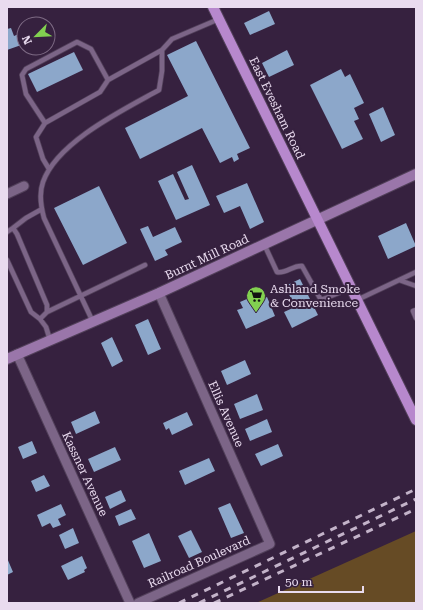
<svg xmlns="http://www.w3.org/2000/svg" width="423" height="610" font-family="'Roboto Serif',serif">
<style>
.forest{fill:#664b25}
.building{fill:#8ca7ca}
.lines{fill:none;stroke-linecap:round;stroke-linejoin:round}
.service-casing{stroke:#52405a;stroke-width:6}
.minor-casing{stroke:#52405a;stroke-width:11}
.secondary-casing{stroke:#52405a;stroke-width:12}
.primary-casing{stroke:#52405a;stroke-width:12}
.service{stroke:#7c6587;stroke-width:4.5}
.minor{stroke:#7c6587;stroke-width:9}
.secondary{stroke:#9a76aa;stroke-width:10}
.primary{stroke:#b788cd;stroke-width:10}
.rail{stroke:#c3b3c9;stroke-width:3;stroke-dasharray:7 7;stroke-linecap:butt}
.labels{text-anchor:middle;stroke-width:4;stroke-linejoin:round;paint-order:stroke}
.street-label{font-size:12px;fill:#e9dbef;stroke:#36213f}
.poi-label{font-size:12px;fill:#e9dbef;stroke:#36213f;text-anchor:start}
</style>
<rect width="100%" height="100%" fill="#36213f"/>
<path class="forest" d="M416 531V603H256Z"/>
<path class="building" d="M269 11 275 24 250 35 244 23Z
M11 28 14 36 21 33 24 44 7 50V29Z
M196 41 250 148 237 154 239 159 234 162 232 157 220 163 202 128 140 159 125 128 188 96 167 55Z
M287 50 294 65 269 77 262 63Z
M74 52 83 70 37 92 28 74Z
M341 69 345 77 350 74 364 103 354 108 359 119 354 121 363 139 342 149 310 85Z
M383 107 395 135 381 142 369 114Z
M192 165 210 205 176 220 158 181 173 174 185 200 189 199 177 172Z
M247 183 264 222 250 229 240 206 224 213 216 196Z
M99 186 127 243 83 265 54 208Z
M406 223 416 246 388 259 378 236Z
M148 226 153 237 175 227 182 242 165 250 168 255 155 261 140 229Z
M300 279 318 315 292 328 284 312 295 307 285 286Z
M258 294 261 300 267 297 275 316 246 329 237 310 243 308 240 302Z
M148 319 161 349 148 355 135 325Z
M112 337 123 361 112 367 101 343Z
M245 360 251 374 227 385 221 371Z
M257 394 263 410 240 419 234 404Z
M95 411 100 423 76 434 71 422Z
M187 412 193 425 172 435 169 428 166 430 163 423Z
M267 419 272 432 250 441 245 429Z
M32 441 37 453 23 459 18 447Z
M278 444 283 456 261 466 255 454Z
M115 447 121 460 94 472 88 459Z
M209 458 215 471 185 485 179 471Z
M44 475 50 486 36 492 31 481Z
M121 490 126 501 110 509 105 497Z
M230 503 244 533 231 538 218 508Z
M61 504 66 515 58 519 61 525 53 528 50 523 42 527 37 515Z
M131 509 136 519 119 526 115 516Z
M73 528 79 543 65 549 59 535Z
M191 530 202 552 189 558 178 536Z
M149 533 161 561 144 568 132 541Z
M82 556 87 568 84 570 85 572 68 580 61 566Z
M7 558 13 572 7 575Z"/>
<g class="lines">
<g class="service-casing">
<path id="service" d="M108 80 162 50
M45 123 26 94 22 75 26 69 77 42 91 49 108 80 100 92 45 123 36 137 43 159 49 169
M13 228 26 218 42 209
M7 232 13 228 17 234 47 305V312L40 319
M264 244 277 272C286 274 293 265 302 266L321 300 351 288
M7 260 31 312 40 319 46 327 50 340
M399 280 416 286
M357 300 416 272
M416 310 413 311 416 318
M47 312 145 265
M93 322 44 218C41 207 39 193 43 182 57 142 123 110 159 90L162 71V50L172 39 219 19"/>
</g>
<g class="minor-casing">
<path id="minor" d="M7 194 24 186
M17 354 130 603
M138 603 270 544 159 293"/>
</g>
<g class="secondary-casing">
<path id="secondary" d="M7 359 159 293 416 174"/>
</g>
<g class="primary-casing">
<path id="primary" d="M213 7 416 420"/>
</g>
<use href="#service" class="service"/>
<use href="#minor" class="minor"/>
<use href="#secondary" class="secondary"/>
<use href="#primary" class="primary"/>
<path class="rail" d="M179 603 416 489
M199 603 416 499
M214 603 416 509"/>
</g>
<defs>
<g id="supermarket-pin" transform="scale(1)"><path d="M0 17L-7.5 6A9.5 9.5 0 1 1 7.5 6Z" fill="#82d050" stroke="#36213f"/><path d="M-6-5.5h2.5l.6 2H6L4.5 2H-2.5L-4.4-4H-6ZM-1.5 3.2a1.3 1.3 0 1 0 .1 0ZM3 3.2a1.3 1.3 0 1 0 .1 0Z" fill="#111"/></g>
</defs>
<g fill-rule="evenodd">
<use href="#supermarket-pin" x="256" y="296"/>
</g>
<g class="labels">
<g class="street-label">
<text transform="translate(277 108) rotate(64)" y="4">East Evesham Road</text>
<text transform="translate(207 257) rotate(-25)" y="4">Burnt Mill Road</text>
<text transform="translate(226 414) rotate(66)" y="4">Ellis Avenue</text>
<text transform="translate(85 474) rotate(65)" y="4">Kassner Avenue</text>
<text transform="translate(199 562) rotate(-24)" y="4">Railroad Boulevard</text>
</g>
<g class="poi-label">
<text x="270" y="293">Ashland Smoke<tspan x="270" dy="14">&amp; Convenience</tspan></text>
</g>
</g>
<rect width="423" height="610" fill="none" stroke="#e9dbef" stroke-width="16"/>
<g transform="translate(36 36) rotate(246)"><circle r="19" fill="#36213f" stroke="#7e6b85"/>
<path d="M0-3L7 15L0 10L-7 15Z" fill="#82d050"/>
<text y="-6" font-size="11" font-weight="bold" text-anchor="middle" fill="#e9dbef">N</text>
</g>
<path d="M279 586v6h84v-6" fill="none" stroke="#e9dbef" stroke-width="2"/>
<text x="285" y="586" font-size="12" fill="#e9dbef" stroke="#36213f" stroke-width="3" paint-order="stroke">50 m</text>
</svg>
